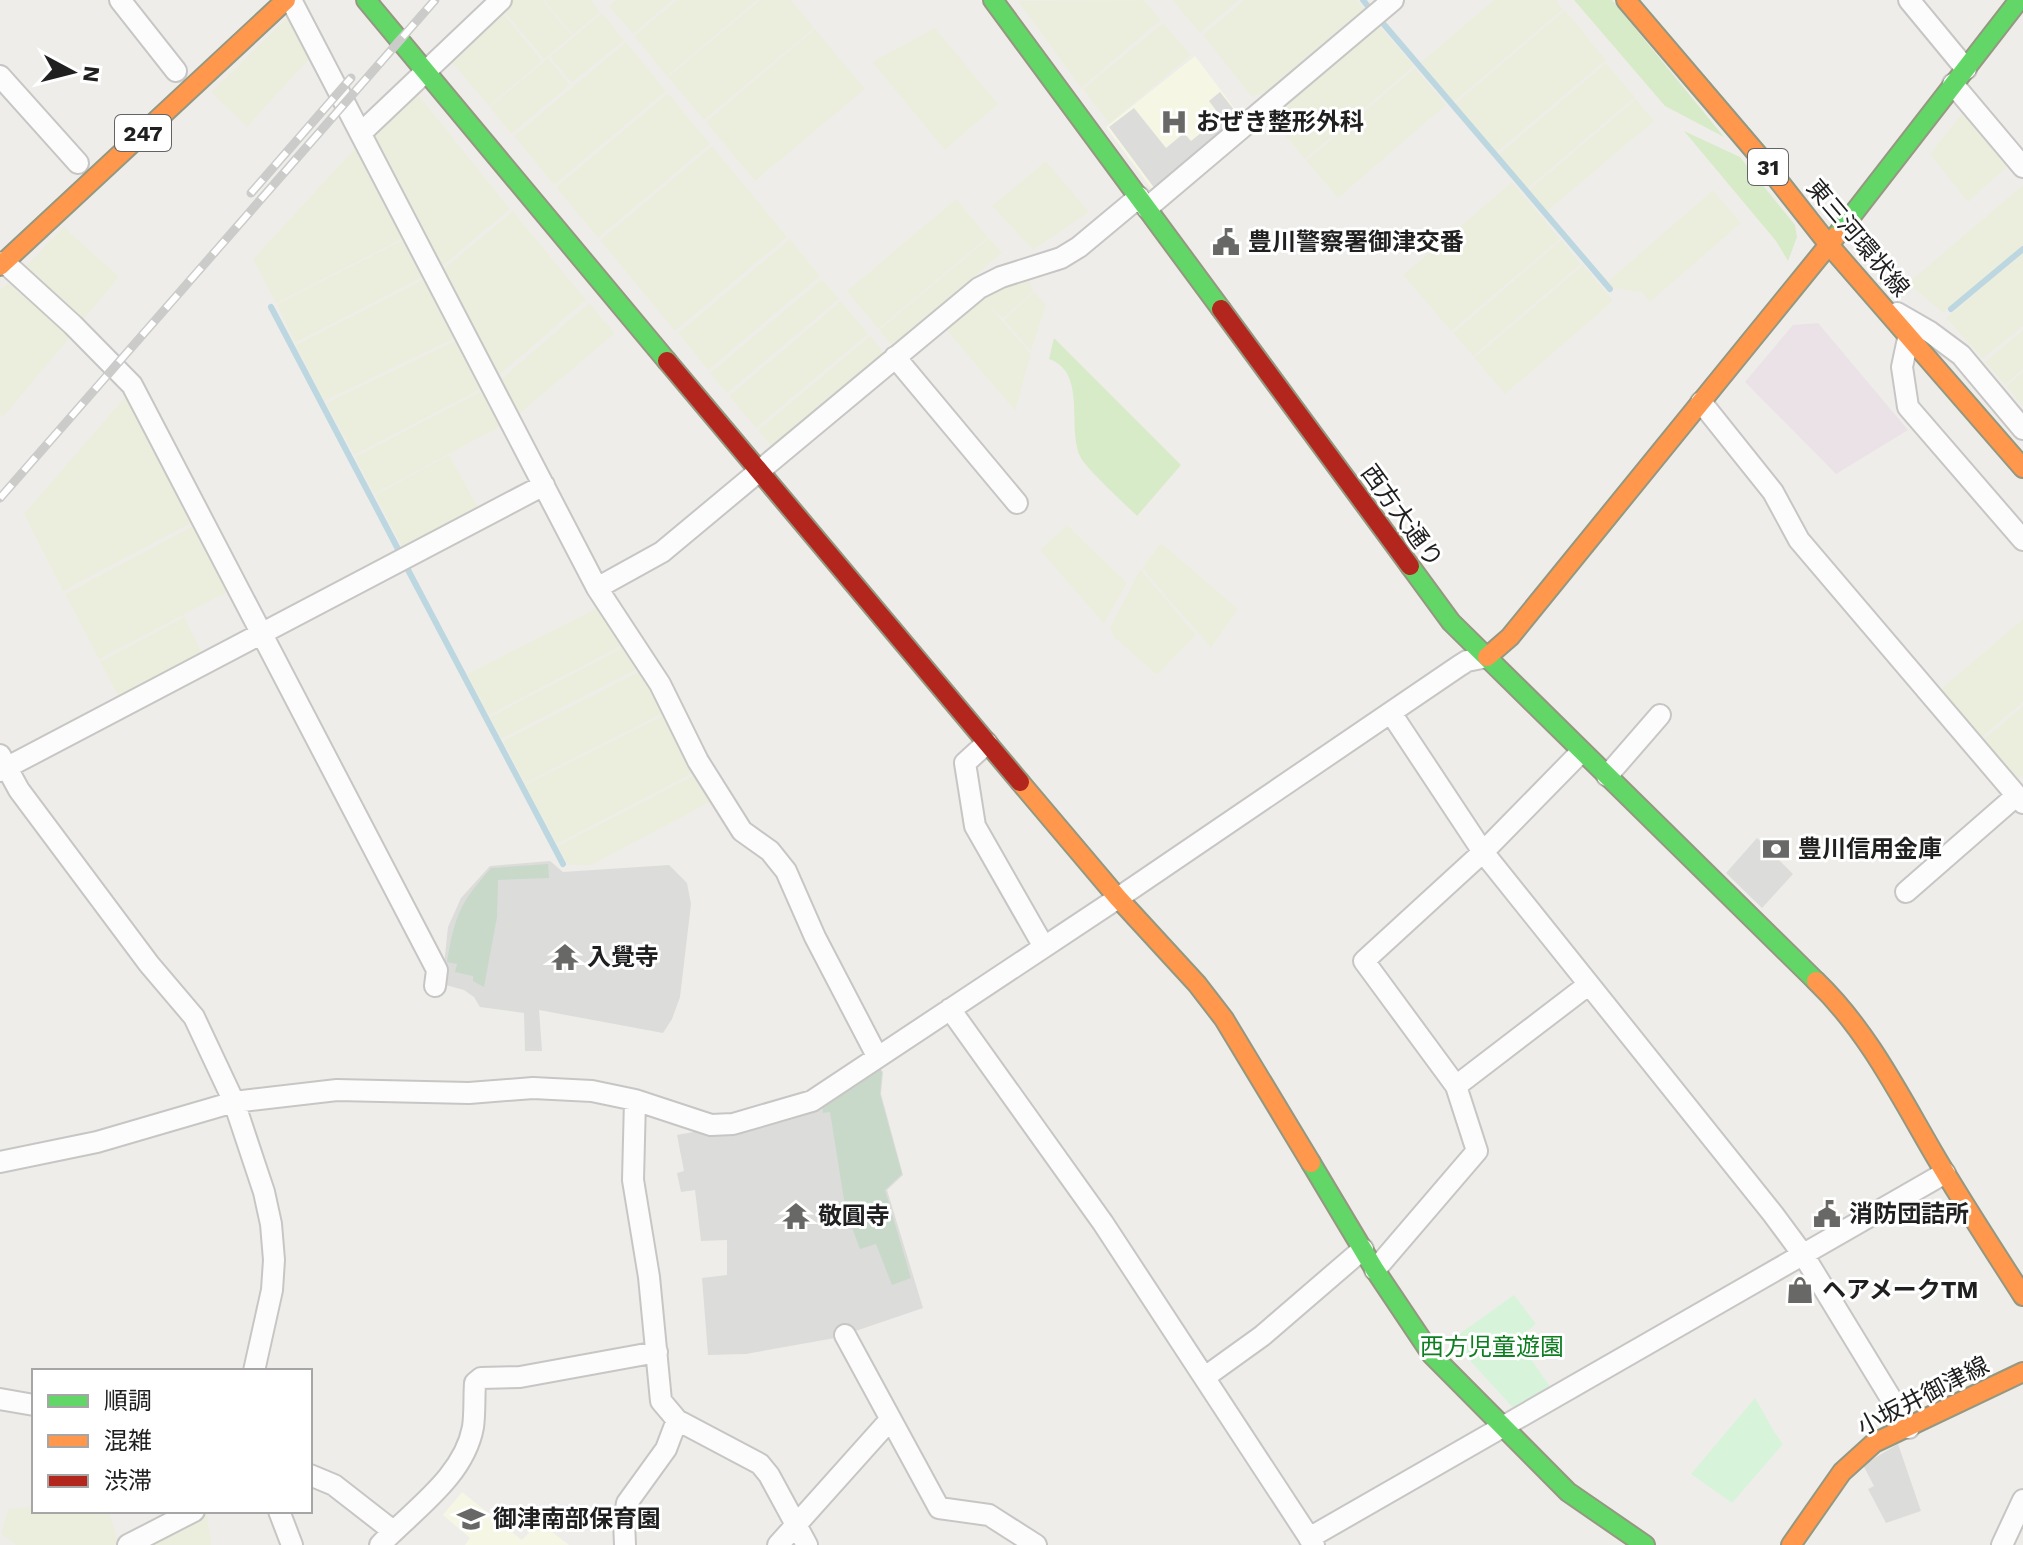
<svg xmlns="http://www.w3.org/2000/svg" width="2023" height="1545" font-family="'Work Sans','Noto Sans JP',sans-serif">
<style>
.industrial{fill:#ebe2e7}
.education{fill:#f6f6e5}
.religious{fill:#dcdcda}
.farmland{fill:#eceedd}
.grass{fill:#d8ebc9}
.cemetery{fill:#c8d9ca}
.park{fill:#d7f4da}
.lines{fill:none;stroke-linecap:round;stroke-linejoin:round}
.stream{stroke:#bdd7e1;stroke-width:6}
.street-casing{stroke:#c7c6c5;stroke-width:24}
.fast-casing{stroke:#949880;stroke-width:22}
.slow-casing{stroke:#949880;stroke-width:22}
.jam-casing{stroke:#949880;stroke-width:22}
.street{stroke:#fcfcfc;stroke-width:20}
.fast{stroke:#63d668;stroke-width:18}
.slow{stroke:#ff974d;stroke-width:18}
.jam{stroke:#b3261e;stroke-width:18}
.rail-casing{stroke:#cbcbca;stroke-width:9}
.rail{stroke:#fff;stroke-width:6;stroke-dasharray:18;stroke-linecap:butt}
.labels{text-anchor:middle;stroke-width:6;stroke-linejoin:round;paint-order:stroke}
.shield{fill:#fff;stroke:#636363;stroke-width:2}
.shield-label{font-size:22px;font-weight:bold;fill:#202020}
.poi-label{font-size:24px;font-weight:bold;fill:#202020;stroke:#fff;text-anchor:start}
.street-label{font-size:24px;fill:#202020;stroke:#fff}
.park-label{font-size:24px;fill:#0e7e21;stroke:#fff}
</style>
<rect width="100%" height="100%" fill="#eeede9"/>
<path class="industrial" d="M1818 323 1908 430 1836 474 1745 382 1793 325Z"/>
<path class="education" d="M1195 56 1241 117 1154 192 1106 127Z
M462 1492 522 1540 539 1522 569 1545H465L470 1538 443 1515Z"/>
<path class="religious" d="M1220 92 1239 116 1155 189 1109 127 1134 108 1166 148 1184 133 1191 141 1221 117 1209 101Z
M1757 838 1793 874 1762 908 1726 873Z
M550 861 563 872 669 865 687 883 691 904 680 997 672 1019 663 1033 539 1010 542 1051H525L524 1013 480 1007 474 997 464 990 442 984 448 927 461 898 490 866Z
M878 1065 883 1072 881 1094 903 1175 887 1190 923 1308 835 1338 746 1354 708 1355 702 1278 727 1275V1240L701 1241 695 1190 681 1192 677 1173 684 1171 677 1135 704 1130 706 1136 781 1116Z
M1898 1444 1921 1511 1886 1523 1868 1489 1874 1486 1863 1465Z"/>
<path class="farmland" d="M508 0H542L572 36 544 59 501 8Z
M544 0H591L600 12 573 35Z
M616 0H673L633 34 609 6Z
M677 0H757L667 76 634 36Z
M760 0H791L814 28 704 120 668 77Z
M1144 0 1161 20 1081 88 1018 1Z
M1172 0H1239L1200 33Z
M1244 0H1357L1367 12 1270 93 1251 96 1203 35Z
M1494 0H1556L1563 9 1454 102 1420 63Z
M500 10 542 61 489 106 449 59Z
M1565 10 1606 60 1496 153 1455 104Z
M602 13 624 40 572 83 550 57Z
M288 17 292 20 312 56 247 127 211 92Z
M1375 21 1414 66 1305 159 1267 114Z
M1163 23 1191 55 1109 124 1083 89Z
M935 28 998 104 945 150 872 62Z
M815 29 865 89 755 181 706 122Z
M626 42 666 91 554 185 514 136Z
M548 58 570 85 511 134 490 107Z
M1606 63 1635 97 1527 189 1498 155Z
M1415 68 1446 105 1338 198 1306 161Z
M416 92 510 209 440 268 372 135Z
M668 93 710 144 598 238 556 187Z
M1636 99 1654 121 1546 212 1528 191Z
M1964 111 2009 165 1968 202 1930 154Z
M358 145 406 237 276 303 253 259Z
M712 146 787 237 675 331 600 240Z
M1046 161 1089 212 1033 250 992 206Z
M1512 182 1560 239 1451 331 1403 275Z
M2023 185V245L1943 313 1908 283Z
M1713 190 1741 223 1650 302 1642 292 1611 288 1606 283Z
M956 199 988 237 878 329 847 291Z
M513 211 586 300 497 377 441 271Z
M64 227 119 277 83 320 25 267Z
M407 238 425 276 295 343 277 304Z
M989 238 1002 253 892 346 879 330Z
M790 239 820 276 708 370 678 333Z
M1561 240 1581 264 1473 356 1453 333Z
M2023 253V326L1983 359 1946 318Z
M1583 265 1613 301 1505 394 1474 358Z
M1028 276 1033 292 1003 318 990 307 1031 354 1015 411 944 327 981 296Z
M426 278 455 338 324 401 296 345Z
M822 279 839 299 727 393 710 373Z
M8 283 71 336 3 417 0 413V290Z
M1034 292 1046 305 1031 351 1004 320Z
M841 301 868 334 756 428 729 396Z
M589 303 615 333 518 415 499 381Z
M2023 330V369L2005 385 1985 362Z
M870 336 884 353 772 447 758 430Z
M457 340 481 389 354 455 326 403Z
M2023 372V406L2006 386Z
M482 391 501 426 374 494 355 457Z
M125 397 191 523 63 591 24 514Z
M449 455 478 507 402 546 375 495Z
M1067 525 1127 583 1104 624 1040 550Z
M193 526 227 592 99 659 65 594Z
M1161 543 1238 609 1211 648 1142 568Z
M1140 569 1196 635 1157 675 1115 638 1110 628Z
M599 607 625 644 489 715 467 674Z
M184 617 202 653 119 697 100 662Z
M2023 619V702L1982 737 1940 690Z
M626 646 641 667 501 739 490 717Z
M642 670 667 711 525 783 503 741Z
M2023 706V775L2018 779 1984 739Z
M668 713 697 771 557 844 525 785Z
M698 773 712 801 591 865H568L558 846Z
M34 1506V1511H109L118 1543 114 1545H16L1 1534 8 1509Z
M207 1512 211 1545H142Z"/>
<path class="grass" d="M1574 0H1612L1724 137 1665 106Z
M1684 131 1740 157 1795 225 1797 237 1788 261 1776 241Z
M1054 338 1181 465 1137 516C1125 504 1085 468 1080 456 1067 427 1087 372 1049 359Z"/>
<path class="cemetery" d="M548 864 549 878 498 880 497 917 484 987 473 981V976L455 972 457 964 447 962C455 915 460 903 491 868Z
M877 1066 882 1072 880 1094 902 1174 885 1190 911 1278 892 1285 876 1244 860 1249 846 1212 830 1112 823 1113 822 1102Z"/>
<path class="park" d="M1514 1295 1536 1324 1517 1339 1553 1391 1517 1412 1451 1340Z
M1755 1398C1765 1414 1771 1429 1783 1444L1732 1503 1691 1474Z"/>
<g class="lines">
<path class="stream" d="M1363 0 1370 9
M1381 21 1610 289
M271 307 398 549
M1951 309 2023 249
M406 566 563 864"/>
<g class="street-casing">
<path id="street" d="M120 0 176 71
M291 0 597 588 660 684 698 761 742 831 770 851 786 871 815 937 877 1056
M1909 0 1966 69
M0 76 78 163
M1953 84 2023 167
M362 132 501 0
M1147 208 1393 0
M4 262 73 325 132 385 437 970 435 986
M1897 313 1930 332 1961 355 2023 429
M1909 334 1902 367 1908 407 2023 540
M895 357 1017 503
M1701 402 1773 492 1799 540 2023 803
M597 588 662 552 979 288 1001 277 1061 258 1079 247 1139 197
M1391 713 1483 852 1773 1214 1804 1256 1909 1428
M987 743 965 763 975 826 1044 947
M0 755 19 790 149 964 194 1017 234 1102 264 1192 271 1224 274 1260 272 1290 254 1371
M0 771 544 485
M1607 776 1660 715
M1906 892 2016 796
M950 1009 1103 1223 1314 1545
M1456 1086 1588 985
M635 1100 633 1180 649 1277 661 1401 677 1420 760 1464 769 1475 807 1545
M0 1162 97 1142 234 1102 337 1090 469 1093 533 1088 592 1091 635 1100 711 1125 733 1124 812 1101 1118 898 1459 666 1467 661 1487 657
M1375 1270 1477 1151 1456 1086 1364 961 1483 852 1581 752
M845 1335 939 1508 989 1515 1036 1545
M1205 1377 1262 1336 1363 1249
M0 1399 34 1405
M310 1475 334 1485 393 1531
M279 1511 292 1545
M1309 1538 1945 1173
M128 1545 194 1511
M380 1545C413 1510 464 1477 473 1427 475 1413 474 1397 475 1383L481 1378 520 1377 657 1352
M625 1545 624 1521 627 1503 666 1449 677 1420
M778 1545 889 1421
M2002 1545 2023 1500"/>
</g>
<g class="fast-casing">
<path id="fast" d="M366 0 667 361
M993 0 1221 309
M1836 236 2019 0
M1410 566 1451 622 1816 981
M1311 1163 1375 1270 1432 1355 1568 1492 1645 1545"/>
</g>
<g class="slow-casing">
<path id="slow" d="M1626 0 1759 156 1829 245 2023 468
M0 266 286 0
M1487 657 1510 637 1836 236
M1020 782 1118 898 1197 984 1224 1019 1311 1163
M1816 981C1867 1030 1899 1094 1934 1154 1962 1202 1993 1249 2023 1296
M1791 1545 1842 1472 1874 1443 2023 1372"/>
</g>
<g class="jam-casing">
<path id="jam" d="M1221 309 1410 566
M667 361 1020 782"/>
</g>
<use href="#street" class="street"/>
<use href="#fast" class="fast"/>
<use href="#slow" class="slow"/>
<use href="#jam" class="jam"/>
<g class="rail-casing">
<path id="rail" d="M251 193 351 78
M0 498 435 0"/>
</g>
<use href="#rail" class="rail"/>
</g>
<defs>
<g id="hospital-bare" transform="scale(2.16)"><path d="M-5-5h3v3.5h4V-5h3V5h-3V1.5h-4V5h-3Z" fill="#686866" stroke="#fff" stroke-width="2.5" paint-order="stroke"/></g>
<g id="civic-bare" transform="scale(2.16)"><path d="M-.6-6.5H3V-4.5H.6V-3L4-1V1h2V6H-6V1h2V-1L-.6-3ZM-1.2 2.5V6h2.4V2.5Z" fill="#686866" stroke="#fff" stroke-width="2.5" paint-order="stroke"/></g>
<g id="bank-bare" transform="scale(2.16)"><path d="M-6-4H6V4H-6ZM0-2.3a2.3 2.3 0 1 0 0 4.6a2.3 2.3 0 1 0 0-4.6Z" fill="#686866" stroke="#fff" stroke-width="2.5" paint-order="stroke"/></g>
<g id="temple-bare" transform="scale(2.16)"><path d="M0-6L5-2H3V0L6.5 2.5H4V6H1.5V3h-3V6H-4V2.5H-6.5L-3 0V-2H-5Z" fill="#686866" stroke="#fff" stroke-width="2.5" paint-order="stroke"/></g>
<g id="shop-bare" transform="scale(2.16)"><path d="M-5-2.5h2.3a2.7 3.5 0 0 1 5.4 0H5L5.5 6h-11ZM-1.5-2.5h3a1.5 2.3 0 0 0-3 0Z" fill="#686866" stroke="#fff" stroke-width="2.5" paint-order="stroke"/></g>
<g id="school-bare" transform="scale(2.16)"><path d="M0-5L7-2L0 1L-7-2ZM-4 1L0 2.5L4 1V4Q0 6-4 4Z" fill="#686866" stroke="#fff" stroke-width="2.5" paint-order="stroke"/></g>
</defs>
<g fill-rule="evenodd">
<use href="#hospital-bare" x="1174" y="122"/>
<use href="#civic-bare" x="1226" y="242"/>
<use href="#bank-bare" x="1776" y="849"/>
<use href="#temple-bare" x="565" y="957"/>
<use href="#civic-bare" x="1827" y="1214"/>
<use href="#temple-bare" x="796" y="1216"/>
<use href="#shop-bare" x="1800" y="1290"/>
<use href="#school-bare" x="471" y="1519"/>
</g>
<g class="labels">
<g class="shield">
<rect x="115" y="115" width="56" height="36" rx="6"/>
<rect x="1748" y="149" width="40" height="36" rx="6"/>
</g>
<g class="shield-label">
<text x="143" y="141">247</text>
<text x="1768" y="175">31</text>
</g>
<g class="poi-label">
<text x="1196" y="130">おぜき整形外科</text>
<text x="1248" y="250">豊川警察署御津交番</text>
<text x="1798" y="857">豊川信用金庫</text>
<text x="587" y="965">入覺寺</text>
<text x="1849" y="1222">消防団詰所</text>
<text x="818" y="1224">敬圓寺</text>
<text x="1822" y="1298">ヘアメークTM</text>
<text x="493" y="1527">御津南部保育園</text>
</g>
<g class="street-label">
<text transform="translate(1858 238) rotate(50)" y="8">東三河環状線</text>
<text transform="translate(1402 516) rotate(54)" y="8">西方大通り</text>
<text transform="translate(1923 1396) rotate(-27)" y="8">小坂井御津線</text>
</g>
<g class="park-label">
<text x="1492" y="1355">西方児童遊園</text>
</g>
</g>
<rect x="32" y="1369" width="280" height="144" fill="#ffffff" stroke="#a6a6a6" stroke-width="2"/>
<rect x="48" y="1395" width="40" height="12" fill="#63d668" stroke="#a6a6a6" stroke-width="2"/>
<text x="104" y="1409" font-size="24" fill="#202020">順調</text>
<rect x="48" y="1435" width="40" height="12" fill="#ff974d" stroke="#a6a6a6" stroke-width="2"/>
<text x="104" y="1449" font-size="24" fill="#202020">混雑</text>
<rect x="48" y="1475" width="40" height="12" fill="#b3261e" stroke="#a6a6a6" stroke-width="2"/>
<text x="104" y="1489" font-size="24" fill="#202020">渋滞</text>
<g transform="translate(72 72) rotate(97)" stroke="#ffffff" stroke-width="6" paint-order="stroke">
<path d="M0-6L14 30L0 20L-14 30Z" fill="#202020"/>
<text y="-12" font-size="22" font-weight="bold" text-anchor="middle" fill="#202020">N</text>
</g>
</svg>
